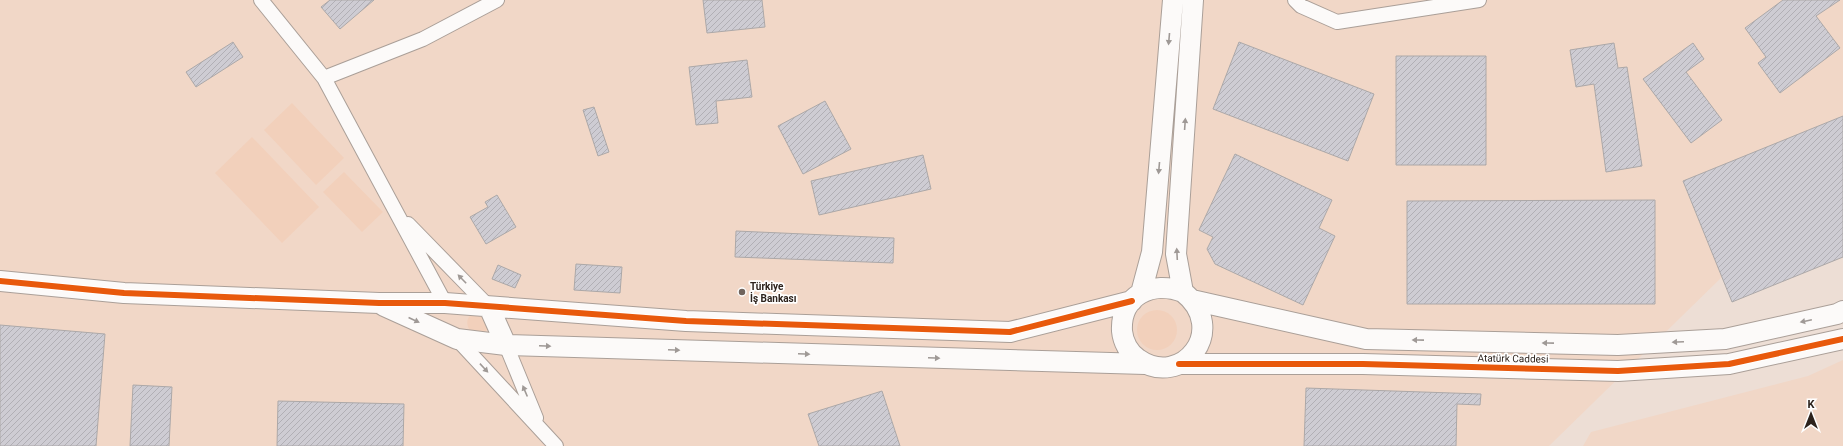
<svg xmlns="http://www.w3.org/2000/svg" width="1843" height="446" font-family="Roboto,sans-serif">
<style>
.built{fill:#f1d7c7}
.grass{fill:#f2d0bb}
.building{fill:url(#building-hatch);stroke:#aca8a8}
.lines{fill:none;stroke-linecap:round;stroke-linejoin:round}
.street-casing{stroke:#aa9f98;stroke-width:16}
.secondary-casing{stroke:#aa9f98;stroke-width:22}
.street{stroke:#fcfaf9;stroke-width:14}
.secondary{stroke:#fcfaf9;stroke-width:20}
.cycleway-casing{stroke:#fff;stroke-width:8}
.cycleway{stroke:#e8590c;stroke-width:6}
.oneway{fill:#9f9996}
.poi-dot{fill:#70645d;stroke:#fff;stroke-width:1.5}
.labels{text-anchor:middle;stroke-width:3.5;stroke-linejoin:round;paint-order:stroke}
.poi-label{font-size:10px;font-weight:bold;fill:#2d231d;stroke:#fff;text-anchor:start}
.street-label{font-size:10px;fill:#2d231d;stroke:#fff}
</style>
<defs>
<pattern id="building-hatch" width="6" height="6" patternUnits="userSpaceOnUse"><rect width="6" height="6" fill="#ceccd3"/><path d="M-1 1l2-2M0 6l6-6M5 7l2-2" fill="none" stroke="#b1afb5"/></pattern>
</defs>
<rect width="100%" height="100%" fill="#edded5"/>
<path class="built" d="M0 0H1843V234L1724 275 1549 446H0Z
M1843 360V446H1583L1591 432 1808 376Z"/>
<path class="grass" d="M292 103 344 158 316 185 264 130Z
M252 137 319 207 282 243 215 173Z
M344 172 383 212 362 232 323 192Z
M1137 330a20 20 0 1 1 40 0a20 20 0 1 1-40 0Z
M481 311 489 327 484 333H472L468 327C465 316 472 314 481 311Z"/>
<path class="building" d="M330 0H374L340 29 321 7Z
M703 0H762L765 27 707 33Z
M1783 0H1840L1816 16 1840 48 1780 93 1758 63 1766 57 1745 28Z
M233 42 243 57 196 87 186 72Z
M1239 42 1374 94 1348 161 1213 109Z
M1614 43 1618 68 1627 67 1642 166 1606 172 1594 84 1576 87 1570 50Z
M1693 43 1704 59 1686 72 1722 120 1691 143 1643 79Z
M1396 56H1486V165H1396Z
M747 60 752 97 716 101 718 123 696 125 689 67Z
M825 101 851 149 803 174 778 126Z
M594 107 609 152 598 156 583 110Z
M1843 116V257L1732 302 1683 181Z
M1235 154 1332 200 1319 228 1335 236 1303 305 1215 264 1207 249 1213 237 1199 230Z
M923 155 931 189 819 215 811 181Z
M497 195 516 227 486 244 470 217 488 207 485 202Z
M1655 200V304H1407V201Z
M736 231 894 238 893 263 735 257Z
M576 264 622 267 620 293 574 290Z
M498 265 521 275 515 288 492 279Z
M0 325 105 334 96 446H0Z
M133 385 172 387 169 446H130Z
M1306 388 1481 394 1480 405 1457 404 1456 446H1304Z
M882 391 900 446H819L808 414Z
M278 401 404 404 403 446H277Z"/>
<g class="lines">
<g class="street-casing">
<path id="street" d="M261 0 324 78 445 303
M1295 0 1301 6 1337 22 1479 0
M324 78 423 39 497 0
M408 224 489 307
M457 339 556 446
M506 345 536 418"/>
</g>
<g class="secondary-casing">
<path id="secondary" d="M0 281 124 293 379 303H445L686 321 1010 332 1132 301
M1183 292C1153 280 1120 295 1122 331 1123 342 1129 353 1138 359 1182 390 1230 329 1183 292L1176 254 1193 0
M1141 293 1152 252 1173 0
M1192 300 1366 339 1618 345 1725 339 1837 314 1843 311
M384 306 457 339 506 345 1145 364
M489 307 506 345
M1179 364H1363L1618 371 1729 364 1843 339"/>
</g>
<use href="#street" class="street"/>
<use href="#secondary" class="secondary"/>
<g class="cycleway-casing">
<path id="cycleway" d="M0 281 124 293 379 303H445L686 321 1010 332 1132 301
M1179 364H1363L1618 371 1729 364 1843 339"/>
</g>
<use href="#cycleway" class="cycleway"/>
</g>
<defs><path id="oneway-solid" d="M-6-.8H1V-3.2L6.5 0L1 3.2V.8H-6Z"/></defs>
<g class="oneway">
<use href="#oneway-solid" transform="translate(1169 39) rotate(95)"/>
<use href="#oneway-solid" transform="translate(1185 124) rotate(-86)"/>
<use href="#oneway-solid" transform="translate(1159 168) rotate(95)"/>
<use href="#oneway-solid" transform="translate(1177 254) rotate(-93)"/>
<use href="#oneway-solid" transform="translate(462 279) rotate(-134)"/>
<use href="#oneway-solid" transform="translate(414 320) rotate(25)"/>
<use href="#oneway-solid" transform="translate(1806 321) rotate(168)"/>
<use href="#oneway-solid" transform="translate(1418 340) rotate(-179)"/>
<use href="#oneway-solid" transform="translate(1678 342) rotate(177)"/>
<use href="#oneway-solid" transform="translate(1548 343) rotate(-179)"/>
<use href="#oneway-solid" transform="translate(545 346) rotate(2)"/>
<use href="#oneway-solid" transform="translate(674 350) rotate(2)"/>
<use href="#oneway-solid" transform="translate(804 354) rotate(2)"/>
<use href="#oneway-solid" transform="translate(934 358) rotate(2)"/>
<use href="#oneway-solid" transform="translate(484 368) rotate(47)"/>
<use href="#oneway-solid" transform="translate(525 391) rotate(-113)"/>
</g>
<circle class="poi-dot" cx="742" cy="292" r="4"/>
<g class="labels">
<g class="poi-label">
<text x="750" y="290">Türkiye<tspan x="750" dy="12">İş Bankası</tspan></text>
</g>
<g class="street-label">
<text transform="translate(1513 358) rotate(1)" y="4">Atatürk Caddesi</text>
</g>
</g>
<g transform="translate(1811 414)" stroke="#ffffff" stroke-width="3" paint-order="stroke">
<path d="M0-3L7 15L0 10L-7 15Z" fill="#2d231d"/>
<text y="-6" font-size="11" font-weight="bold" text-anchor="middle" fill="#2d231d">K</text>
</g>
</svg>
